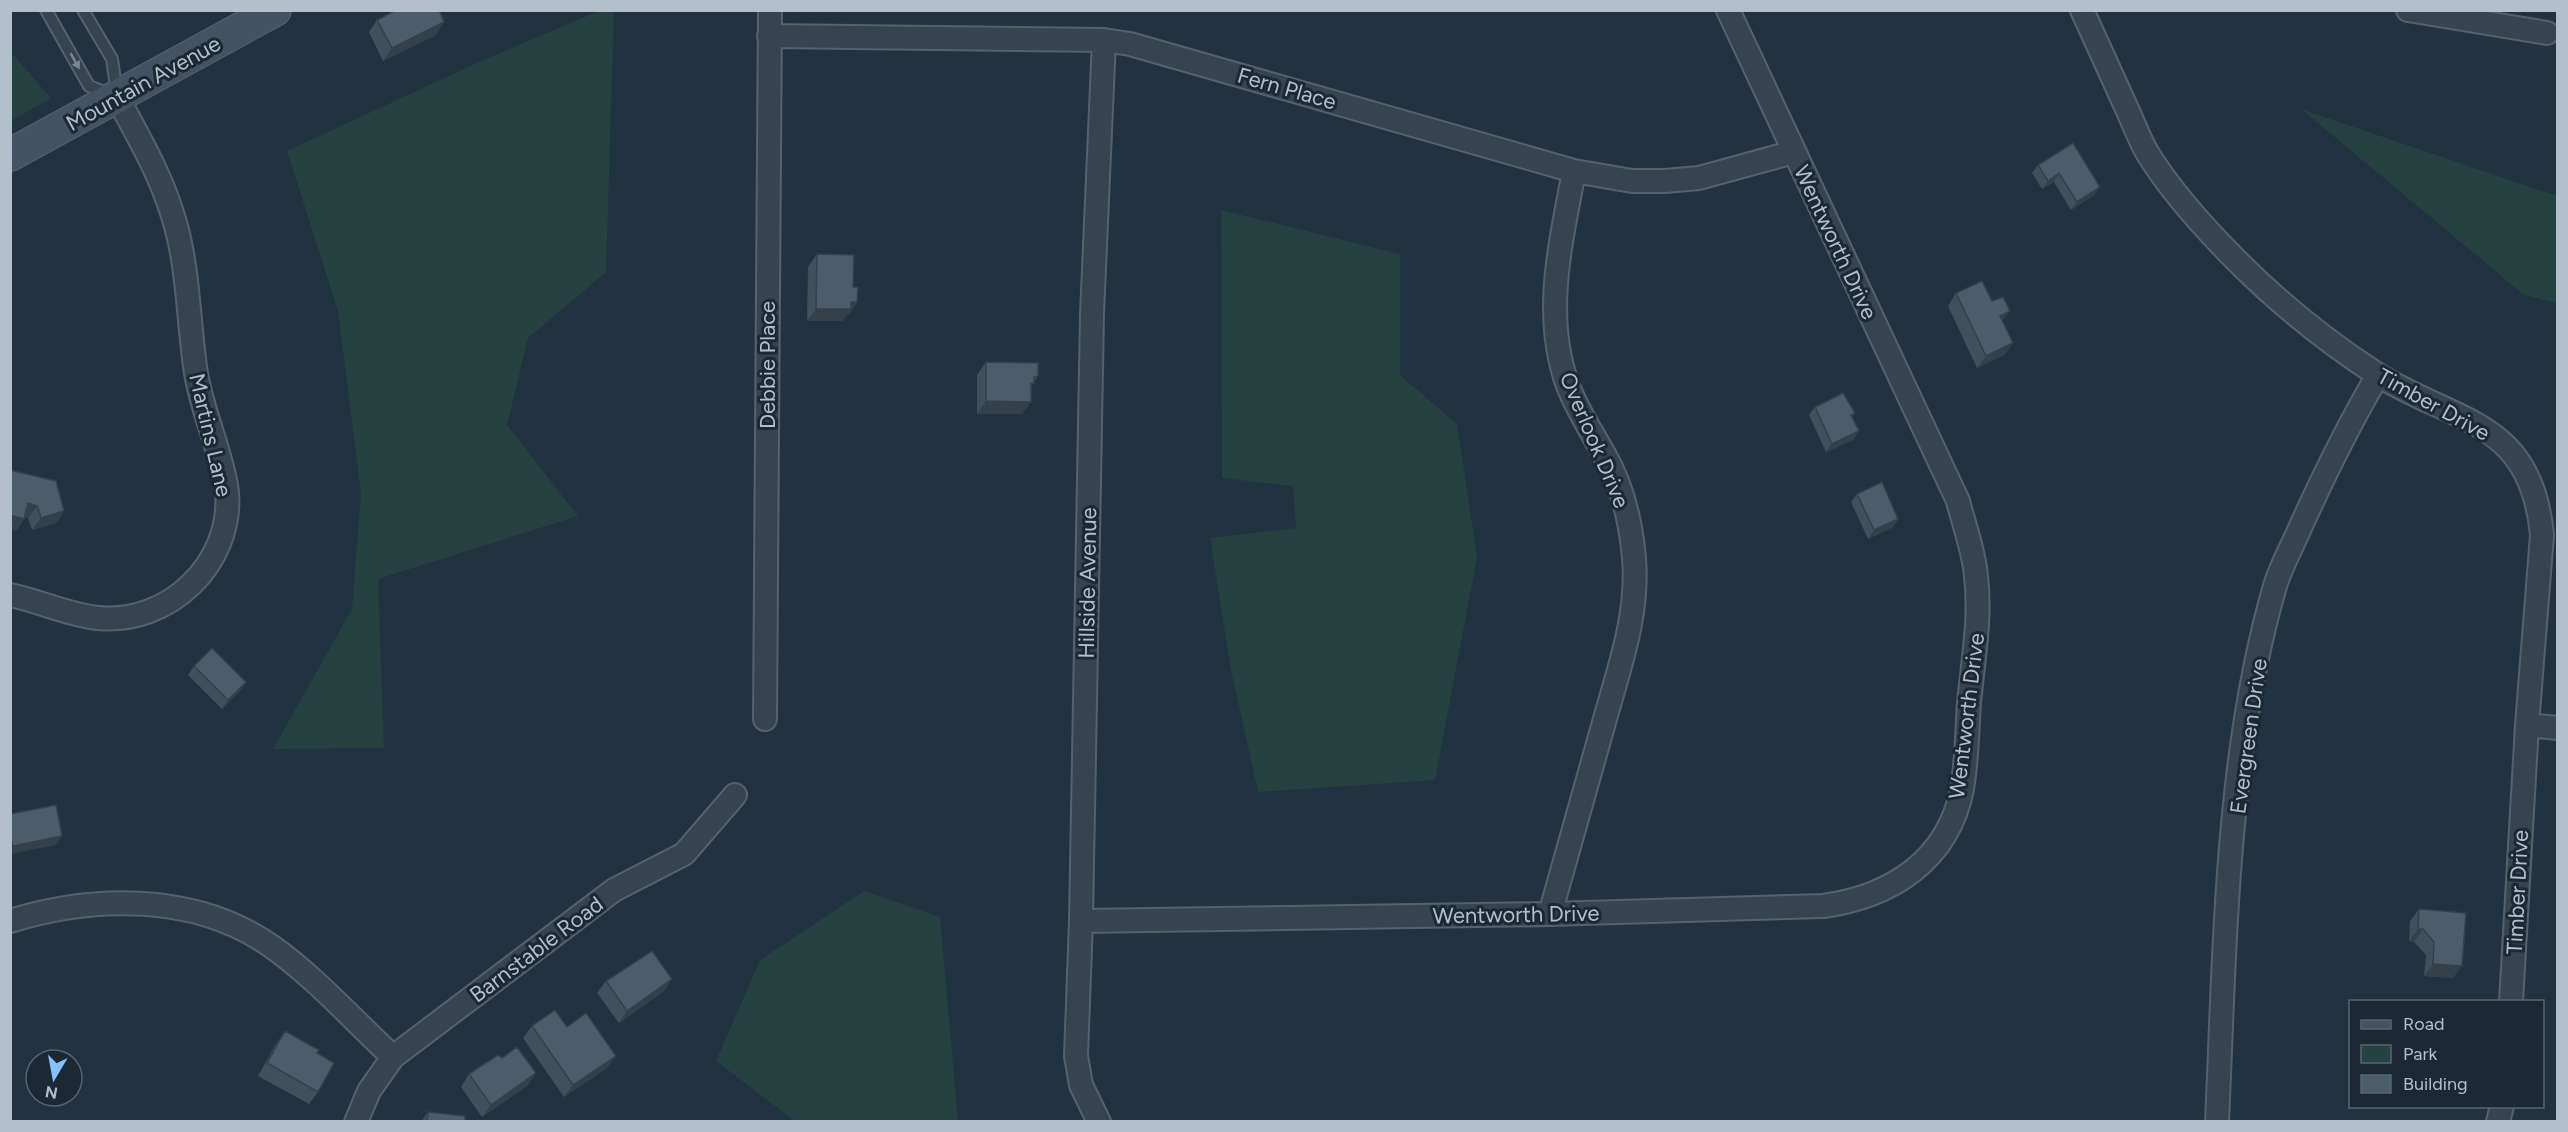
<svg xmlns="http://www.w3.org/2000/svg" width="2568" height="1132" font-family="Figtree,sans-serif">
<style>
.green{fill:#254140}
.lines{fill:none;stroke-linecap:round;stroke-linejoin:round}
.lane-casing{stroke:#55626d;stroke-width:14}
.street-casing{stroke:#55626d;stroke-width:26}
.secondary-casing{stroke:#55626d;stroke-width:34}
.lane{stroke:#37444f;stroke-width:10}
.street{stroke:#37444f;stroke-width:22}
.secondary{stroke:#445363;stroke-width:32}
.wall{fill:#40505c}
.shaded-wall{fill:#34414b}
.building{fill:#4b5d6b;stroke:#34414b;stroke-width:1.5}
.oneway{fill:#7b8893}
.labels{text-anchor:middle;stroke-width:6;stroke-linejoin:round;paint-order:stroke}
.street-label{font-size:22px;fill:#b3bfca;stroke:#1c2934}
</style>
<rect width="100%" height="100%" fill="#233240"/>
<path class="green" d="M599 11H614L606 272 528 338 507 425 578 516 378 579 384 748 273 749 352 609 361 493 338 311 287 151 481 61Z
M10 51 51 98 11 121H10Z
M2301 109 2557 196V303L2524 295Z
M1221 210 1400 254V375L1457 424 1477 557 1435 780 1258 792 1231 670 1210 538 1296 528 1293 486 1222 478Z
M864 891 940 917 958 1121H795L716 1061 760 960Z"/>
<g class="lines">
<g class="lane-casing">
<path id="lane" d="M46 10 89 86 109 94
M83 10 112 59 117 94"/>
</g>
<g class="street-casing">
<path id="street" d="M2082 10C2097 43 2112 76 2127 109 2134 124 2140 141 2148 154 2172 193 2206 230 2238 262 2280 304 2326 341 2375 373 2455 424 2531 418 2542 535L2527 725 2511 1002
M2408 10 2547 33
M769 36 1104 40 1130 44 1574 171 1632 181H1665L1699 178 1794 152
M10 595C40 601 68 615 98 618 169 625 233 563 227 492 223 456 202 412 196 373 188 322 189 266 173 216 160 173 138 136 117 97
M765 719 770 10
M2527 725 2558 728
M1550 914C1568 851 1585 789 1603 726 1618 671 1639 616 1634 558 1631 523 1622 485 1604 454 1591 431 1578 411 1568 386 1542 315 1561 243 1574 171
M10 921C94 895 195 893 271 946 315 977 353 1020 393 1057
M1081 921 1550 914 1823 906C1890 897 1948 861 1962 789 1967 761 1967 731 1969 703 1973 661 1981 618 1976 576 1974 551 1964 525 1958 501L1728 10
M356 1122 369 1091 393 1057 614 890 684 854 735 795
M1099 1122 1081 1085 1076 1056 1081 921 1092 314 1104 40
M2217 1122C2225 947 2226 754 2275 586 2281 566 2292 547 2300 528 2324 475 2349 424 2378 375
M2498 1122 2502 1106"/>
</g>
<g class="secondary-casing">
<path id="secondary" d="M10 155 275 10"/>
</g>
<use href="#lane" class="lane"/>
<use href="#street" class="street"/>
<use href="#secondary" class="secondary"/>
</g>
<path class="wall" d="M377 20 436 35 383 61 369 32Z
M2073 143 2094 195 2071 210 2054 182 2042 189 2032 173 2038 165Z
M817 254 849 315H847L842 321H807L808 267Z
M1956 293 2002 321 2013 343 2004 355 1977 368 1948 306Z
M986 362 1038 376 1031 387 1022 414H977V375Z
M1815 407 1855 413 1852 417 1859 431 1853 440 1826 452 1809 415Z
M10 470 64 511 56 523 32 530 28 518 25 517 16 531Z
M1857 494 1898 519 1893 527 1868 539 1851 502Z
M194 666 246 682 241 690 222 709 188 675Z
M2419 909 2453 978 2424 976 2426 955 2414 942 2409 941 2410 921Z
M672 979 664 991 619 1023 597 993 606 981Z
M532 1026 567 1027 607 1068 564 1097 523 1038Z
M285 1031 317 1053 318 1092 309 1104 258 1076 276 1044Z
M502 1058 536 1073 527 1086 482 1117 461 1087 469 1074Z
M428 1112 465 1122H421Z"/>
<path class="shaded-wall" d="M444 22 436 35 383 61 392 48Z
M2059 173 2054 182 2042 189 2048 181Z
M2100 187 2094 195 2071 210 2077 202Z
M851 302H857L849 315H847L842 321H807L816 309Z
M2010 311 2001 323 2000 316Z
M2013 343 2004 355 1977 368 1986 356Z
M986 401 1031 402 1022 414H977Z
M1859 431 1853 440 1826 452 1832 444Z
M28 503 37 506 28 518 20 516Z
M64 511 56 523 32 530 41 518Z
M10 515 24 519 16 531 10 530Z
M1898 519 1893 527 1868 539 1874 530Z
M246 682 241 690 222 709 228 700Z
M62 836 56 845 10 854V849L13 846Z
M2418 929H2423L2414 942 2409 941Z
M2433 964 2462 966 2453 978 2424 976Z
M672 979 664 991 619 1023 627 1011Z
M616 1056 607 1068 564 1097 573 1085Z
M536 1073 527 1086 482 1117 491 1105Z"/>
<path class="building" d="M396 10H439L444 22 392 48 377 20Z
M2073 143 2100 187 2077 202 2059 173 2048 181 2038 165Z
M817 254 854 255 853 287H858L857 302H851V309H816Z
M1982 281 1992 301 2003 297 2010 311 2000 316 2013 343 1986 356 1956 293Z
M986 362 1038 363V376L1034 377V383H1031V402L986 401Z
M1843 393 1855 413 1851 415 1859 431 1832 444 1815 407Z
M10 470 56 481 64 511 41 518 37 506 28 503 24 519 10 515Z
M1882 482 1898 519 1874 530 1857 494Z
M212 648 246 682 228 700 194 666Z
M56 805 62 836 13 846 10 836V814Z
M2419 909 2466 913 2462 966 2433 964 2434 942 2423 929H2418Z
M652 951 672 979 627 1011 606 981Z
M555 1010 567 1027 586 1013 616 1056 573 1085 532 1026Z
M285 1031 319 1050 317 1053 334 1063 318 1092 267 1063Z
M517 1047 536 1073 491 1105 469 1074 498 1055 502 1058Z
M428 1112 465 1116V1122H427Z"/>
<defs><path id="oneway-solid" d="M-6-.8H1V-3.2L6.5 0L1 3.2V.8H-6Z" transform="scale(1.5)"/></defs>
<use class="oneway" href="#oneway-solid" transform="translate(75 61) rotate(60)"/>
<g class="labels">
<g class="street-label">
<text transform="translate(143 83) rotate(-29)" y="8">Mountain Avenue</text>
<text transform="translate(1287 88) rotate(16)" y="8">Fern Place</text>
<text transform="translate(1836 242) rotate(65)" y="8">Wentworth Drive</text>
<text transform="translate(767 365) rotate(-90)" y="8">Debbie Place</text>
<text transform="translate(2434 404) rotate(29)" y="8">Timber Drive</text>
<text transform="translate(211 435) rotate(77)" y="8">Martins Lane</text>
<text transform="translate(1595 440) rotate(67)" y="8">Overlook Drive</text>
<text transform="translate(1087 583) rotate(-89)" y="8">Hillside Avenue</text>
<text transform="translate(1966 716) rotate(-83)" y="8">Wentworth Drive</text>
<text transform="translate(2248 736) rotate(-82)" y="8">Evergreen Drive</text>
<text transform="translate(2517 892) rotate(-87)" y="8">Timber Drive</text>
<text transform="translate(1516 914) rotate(-1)" y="8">Wentworth Drive</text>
<text transform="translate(536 949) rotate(-37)" y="8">Barnstable Road</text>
</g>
</g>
<rect width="2568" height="1132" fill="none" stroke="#b3bfca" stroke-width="24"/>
<rect x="2349" y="1000" width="195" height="108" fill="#1c2934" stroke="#586570" stroke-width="1.5"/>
<rect x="2361" y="1020" width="30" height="9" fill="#445363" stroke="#586570" stroke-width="1.5"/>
<text x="2403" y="1030" font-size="18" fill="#b3bfca">Road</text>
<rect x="2361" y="1045" width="30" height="18" fill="#254140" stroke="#586570" stroke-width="1.5"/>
<text x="2403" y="1060" font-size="18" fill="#b3bfca">Park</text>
<rect x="2361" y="1075" width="30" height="18" fill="#4b5d6b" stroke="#586570" stroke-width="1.5"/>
<text x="2403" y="1090" font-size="18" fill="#b3bfca">Building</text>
<g transform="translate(54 1078) rotate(190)"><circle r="28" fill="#1c2934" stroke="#586570" stroke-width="1.5"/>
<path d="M0-4.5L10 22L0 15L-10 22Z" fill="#84c2fe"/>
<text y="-9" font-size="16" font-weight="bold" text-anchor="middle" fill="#b3bfca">N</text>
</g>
</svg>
